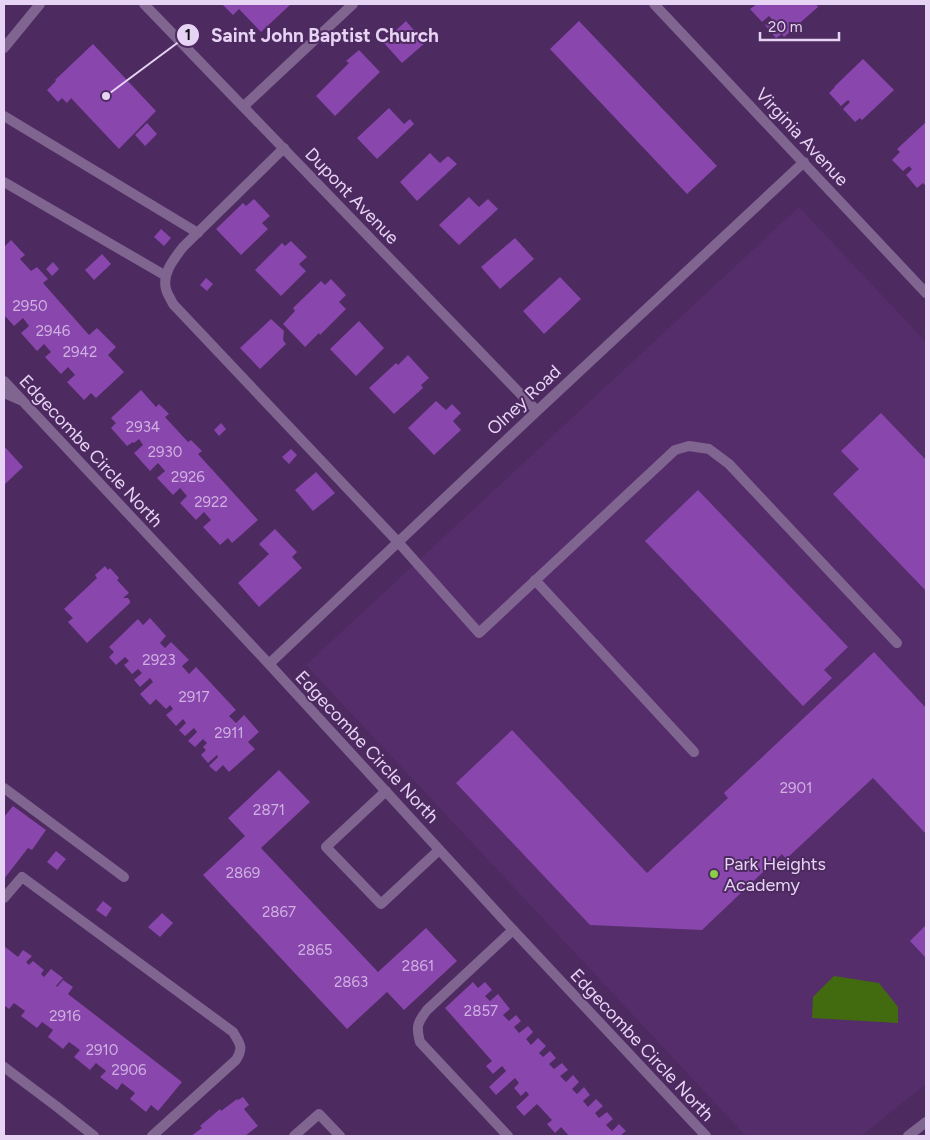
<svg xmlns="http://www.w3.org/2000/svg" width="930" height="1140" font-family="Figtree,sans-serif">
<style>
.built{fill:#552d6b}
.green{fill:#426b0f}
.building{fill:#8946ad}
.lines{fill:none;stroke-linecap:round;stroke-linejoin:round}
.service{stroke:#806591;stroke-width:10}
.minor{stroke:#806591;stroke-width:10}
.poi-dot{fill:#8bce47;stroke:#4d2a60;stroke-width:2}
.labels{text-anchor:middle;stroke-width:4;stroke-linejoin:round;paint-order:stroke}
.number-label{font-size:15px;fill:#d0b0e2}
.street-label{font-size:18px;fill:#e7d3f4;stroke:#4d2a60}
.poi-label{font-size:18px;fill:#e7d3f4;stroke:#4d2a60;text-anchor:start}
.leader{fill:none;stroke:#e7d3f4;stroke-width:2}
.callout-dot{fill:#e7d3f4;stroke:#4d2a60;stroke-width:2}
.mark-label{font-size:15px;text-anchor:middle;font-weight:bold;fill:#111}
.callout-label{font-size:19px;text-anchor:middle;font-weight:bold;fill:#e7d3f4;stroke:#4d2a60;stroke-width:4;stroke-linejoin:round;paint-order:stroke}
</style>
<rect width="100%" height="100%" fill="#4d2a60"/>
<path class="built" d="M799 207 926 342V1084L861 1136H746L306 665Z"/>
<path class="green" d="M834 976 879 983 898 1007V1023L812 1018 813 997Z"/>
<path class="building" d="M222 4H291L261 32 239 9 233 15Z
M757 4H816L818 7 784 37 782 34 776 38 765 25 772 19 769 16 762 22 750 9Z
M406 21 425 43 402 63 383 42Z
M579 21 717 166 687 194 550 49Z
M93 44 156 111 119 149 71 98 67 103 62 98 58 102 47 90 56 81 55 80Z
M359 50 380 72 335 116 316 96 349 63 346 61Z
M863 59 894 90 862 120 860 118 855 122 843 109 850 102 848 100 841 106 829 93 835 87H834Z
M389 108 404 124 410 119 414 124 377 159 357 138Z
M147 123 157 134 145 146 135 135Z
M925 123 926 125V184L925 185 923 183 917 188 906 175 912 169 909 166 903 171 892 160 900 152 897 149Z
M430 153 440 163 448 156 457 164 417 201 400 182Z
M469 197 479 207 488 199 498 209 459 245 439 225Z
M254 199 270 216 262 223 268 229 241 255 216 229 243 203 246 206Z
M161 229 171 238 164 246 154 237Z
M515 238 534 259 500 289 481 267Z
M11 240 25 255 20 259 31 271 37 267 48 279 43 283 89 335 97 328 116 347 108 355 124 372 96 398 91 393 84 400 67 382 75 375 68 367 61 374 45 357 51 352 44 344 37 351 21 333 29 326 23 318 14 326 6 317 4 318V247Z
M291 241 307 257 299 264 306 271 281 296 255 270 282 243 285 246Z
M102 254 111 264 94 280 85 270Z
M53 262 59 269 52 276 46 269Z
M560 277 581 299 544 334 523 311Z
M206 278 213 284 207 291 200 285Z
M331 279 346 295 339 302 346 309 320 335 319 333 305 347 283 324 295 311 293 308 321 281 325 285Z
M271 319 284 331 283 340 286 344 260 369 240 348Z
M359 321 384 348 356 376 330 349Z
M408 355 429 378 421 385 423 388 394 414 369 388 396 363 398 365Z
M141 390 156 407 159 404 169 414 165 417 188 442 191 440 202 451 198 454 258 520 232 543 228 538 220 545 203 527 211 520 204 512 196 520 180 503 187 496 180 488 173 495 157 478 165 471 158 463 150 471 134 453 143 445 139 439 134 443 133 442 127 446 111 428 116 423 111 418Z
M436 401 446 410 452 404 461 413 453 421 461 430 434 455 408 428Z
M881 413 926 460V591L833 494 859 469 841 451Z
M221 423 226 429 219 436 214 430Z
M4 446 23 467 4 485Z
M291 449 297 455 289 464 282 457Z
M316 472 335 493 313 511 295 490Z
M698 490 848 647 824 670 832 678 803 706 645 541Z
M275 529 297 552 292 557 302 568 259 607 238 583 269 554 259 544Z
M105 566 108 570 110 568 119 578 117 580 129 593 123 598H128L130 601V603L87 643 68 622 73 618 64 609 97 578 95 575Z
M150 618 166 636 160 643 165 648 171 642 189 660 182 666 189 674 196 667 236 710 229 716 236 723 244 715 259 732 248 742 255 749 229 772 223 765 216 772 209 766 218 757 217 755 208 763 201 755 206 750 203 747 207 743 203 739 195 747 188 741 197 732 194 728 185 736 179 730 186 723 183 719 176 726 166 715 173 709 170 705 166 709 156 699 150 705 140 694 153 682 150 678 140 687 134 680 142 673 138 669 132 674 124 665 129 661 125 657 116 665 109 657 114 652 109 647 138 619 143 625Z
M874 652 926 708V834L873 778 786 859 782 854 702 930 590 925 456 783 512 730 647 873 728 798 724 793Z
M279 770 310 802 261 848 378 972 426 928 457 961 404 1010 387 992 347 1029 203 875 245 836 228 818Z
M13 806 46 830 32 850 28 848 4 879V817Z
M56 851 66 859 57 870 47 862Z
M103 901 112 908 106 917 96 910Z
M162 913 173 923 160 937 148 927Z
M926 925V958L910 941Z
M4 946 18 957 23 950 32 956 26 962 29 965 33 961 44 970 41 974 44 977 51 969 63 978 56 986 57 987 63 980 73 987 68 994 182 1082 158 1111 151 1105 146 1112 130 1099 135 1093 122 1083 117 1090 100 1077 106 1071 96 1063 90 1070 74 1057 80 1050 69 1042 63 1049 48 1037 53 1030 42 1022 37 1028 21 1016 25 1011 14 1003 9 1009 4 1005Z
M473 982 478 988 485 982 492 990 485 996 490 1001 498 994 510 1009 503 1015 509 1021 516 1015 521 1021 514 1027 519 1033 528 1026 533 1032 526 1039 531 1045 538 1038 546 1046 539 1053 543 1057 550 1051 556 1058 549 1064 554 1069 562 1063 568 1070 560 1076 566 1082 573 1075 579 1082 572 1089 577 1094 584 1087 590 1095 583 1101 588 1107 596 1099 603 1106 595 1113 599 1118 607 1112 613 1119 606 1125 612 1131 619 1124 626 1131 620 1136H569L561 1127 555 1133 547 1124 552 1120 537 1104 524 1116 516 1107 529 1095 526 1091 521 1096 514 1088 519 1083 515 1078 496 1095 489 1087 506 1071 502 1066 493 1074 486 1066 492 1061 445 1008Z
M243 1097 249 1105 244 1109 258 1126 245 1136H191L202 1128 200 1126 220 1109 221 1111 237 1099 238 1100Z"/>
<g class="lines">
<path class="service" d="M4 116 198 233
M284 148 183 247C174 259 162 273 166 289 167 294 171 299 173 304L398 542 479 633 675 450 689 446 709 449 729 464 897 643
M4 182 166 276
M4 393 20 400
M535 580 694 752
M4 788 124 877
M386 791 326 847 381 904 439 850
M4 898 22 877 233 1032C240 1044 244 1047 236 1060L152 1136
M294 1136 319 1114 340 1136
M508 1136 420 1042C416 1027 417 1023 427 1010L513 930"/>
<path class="minor" d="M144 4 537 411
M654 4 926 293
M4 48 40 4
M244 106 353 4
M4 381 269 664 513 930 706 1136
M269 664 537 411 804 162
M4 1067 56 1106 94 1136
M908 1136 926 1122"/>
</g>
<circle class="poi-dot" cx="714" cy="874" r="5"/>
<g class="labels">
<g class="number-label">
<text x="30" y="311">2950</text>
<text x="53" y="336">2946</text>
<text x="80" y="357">2942</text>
<text x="143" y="432">2934</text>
<text x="165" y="457">2930</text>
<text x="188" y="482">2926</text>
<text x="211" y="507">2922</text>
<text x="159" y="665">2923</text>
<text x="194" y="702">2917</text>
<text x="229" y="738">2911</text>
<text x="796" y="793">2901</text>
<text x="269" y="815">2871</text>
<text x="243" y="878">2869</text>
<text x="279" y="917">2867</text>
<text x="315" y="955">2865</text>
<text x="418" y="971">2861</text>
<text x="351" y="987">2863</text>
<text x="481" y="1016">2857</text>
<text x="65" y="1021">2916</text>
<text x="102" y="1055">2910</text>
<text x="129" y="1075">2906</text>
</g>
<g class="street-label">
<text transform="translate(802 137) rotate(47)" y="6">Virginia Avenue</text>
<text transform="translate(352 196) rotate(46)" y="6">Dupont Avenue</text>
<text transform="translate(524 400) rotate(-43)" y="6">Olney Road</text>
<text transform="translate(91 451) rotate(47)" y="6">Edgecombe Circle North</text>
<text transform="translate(367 747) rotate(47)" y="6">Edgecombe Circle North</text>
<text transform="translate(642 1045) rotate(47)" y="6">Edgecombe Circle North</text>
</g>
<g class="poi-label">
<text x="724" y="870">Park Heights<tspan x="724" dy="21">Academy</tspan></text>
</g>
</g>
<path class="leader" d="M106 96L188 35"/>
<g class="callout-dot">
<circle cx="106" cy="96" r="5"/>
<circle cx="188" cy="35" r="12"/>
</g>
<g class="mark-label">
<text x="188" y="40">1</text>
</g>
<g class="callout-label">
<text x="325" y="42">Saint John Baptist Church</text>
</g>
<rect width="930" height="1140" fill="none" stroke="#e7d3f4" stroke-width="10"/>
<path d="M760 32v8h79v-8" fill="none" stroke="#e7d3f4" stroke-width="2.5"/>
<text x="768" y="32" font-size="15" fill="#e7d3f4" stroke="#4d2a60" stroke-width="4" paint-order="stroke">20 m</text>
</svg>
